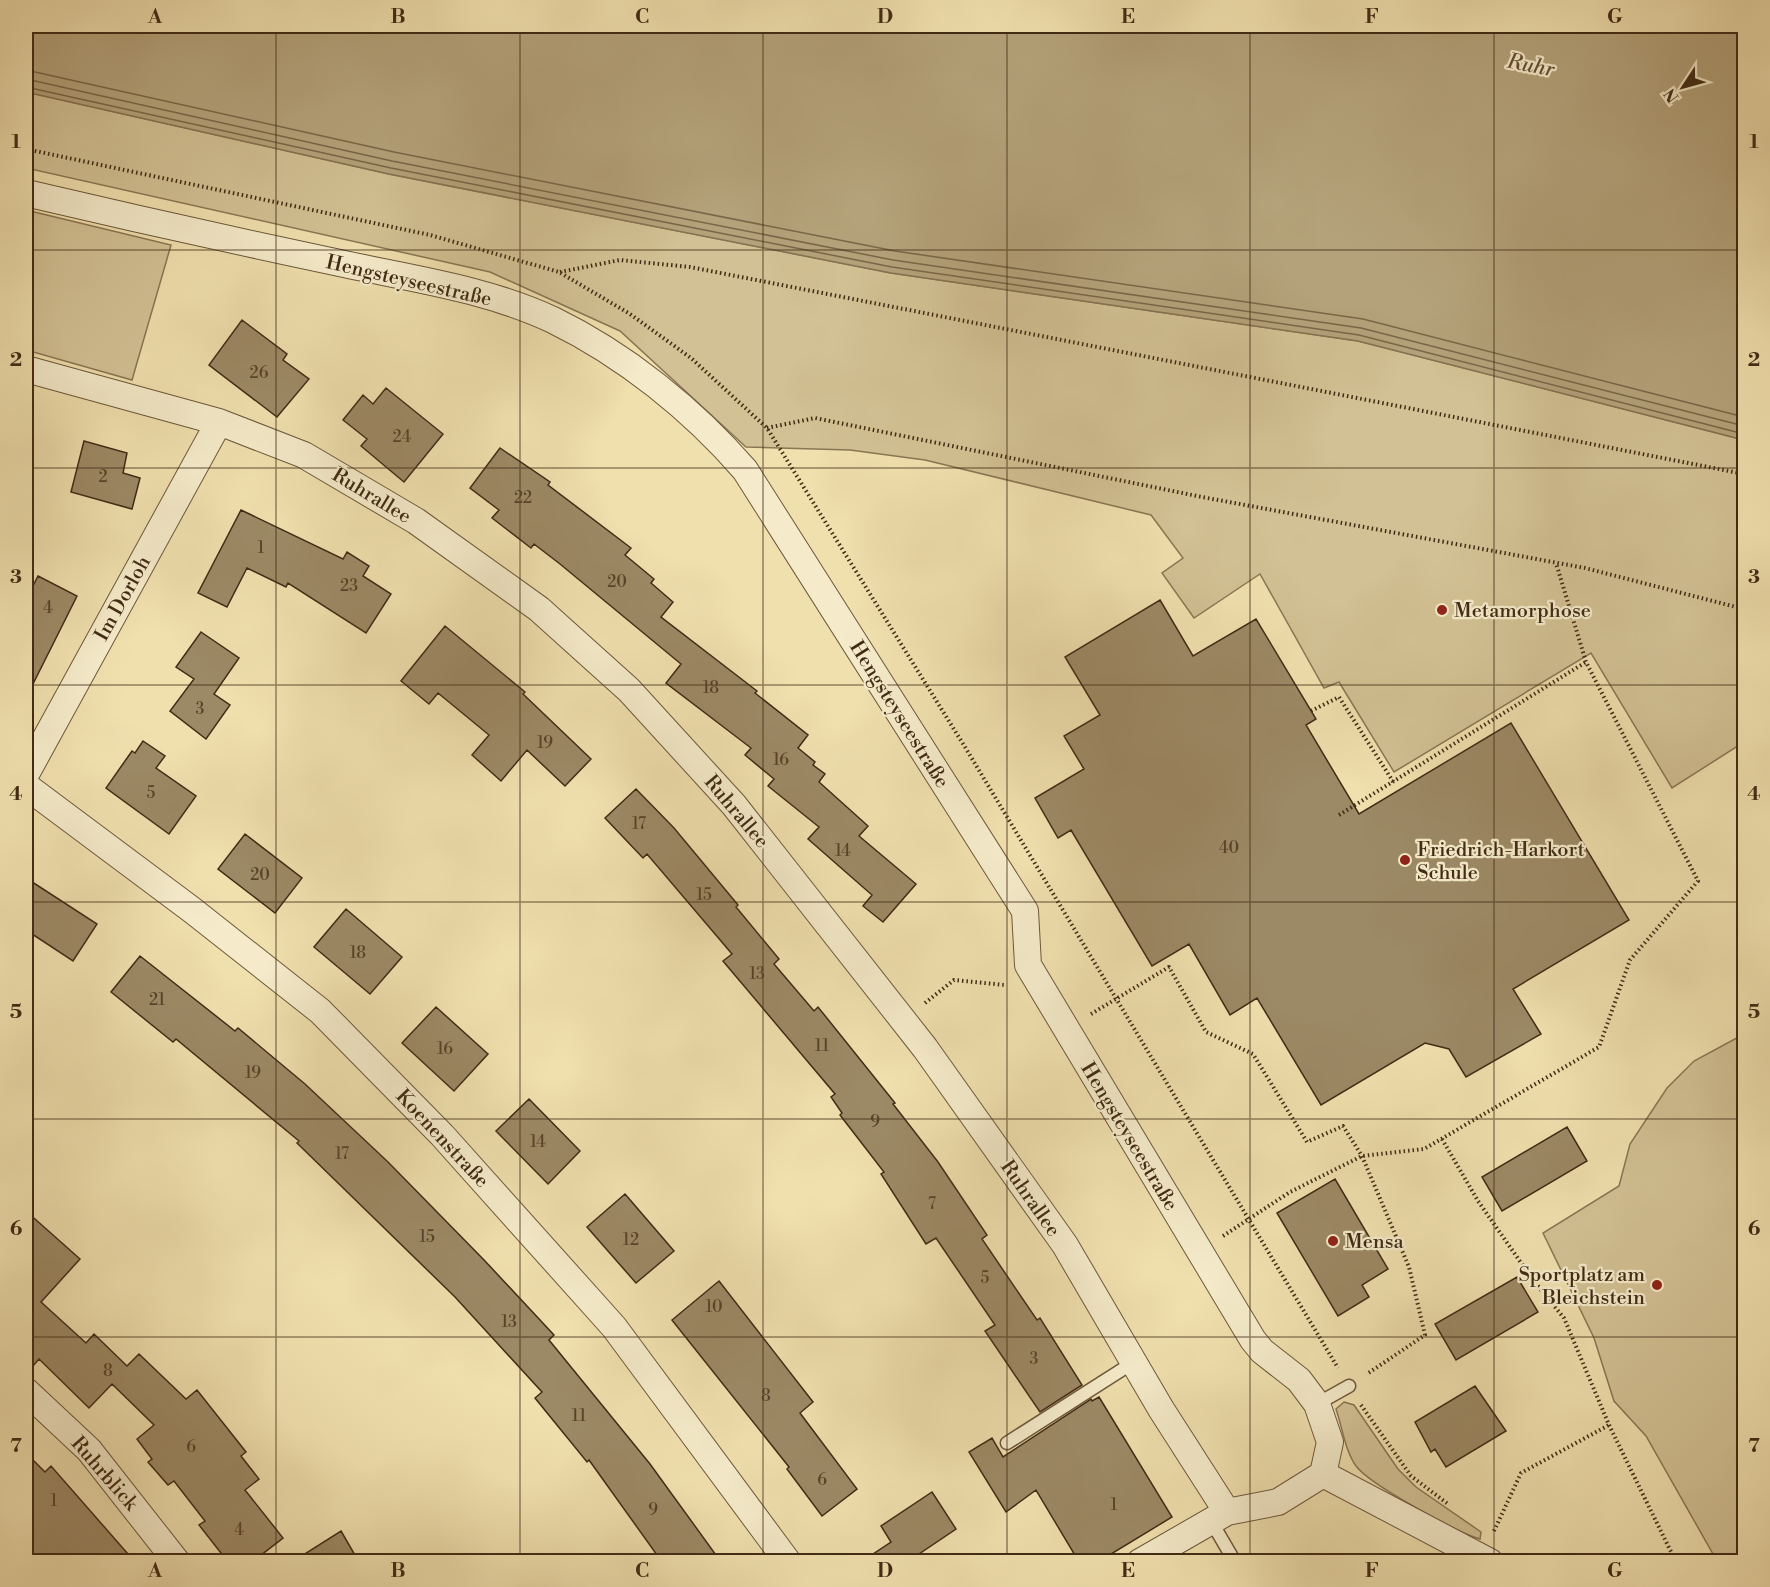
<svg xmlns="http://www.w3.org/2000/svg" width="1770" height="1587" font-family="'Libre Bodoni',serif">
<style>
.green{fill:#d2c194;stroke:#8a7654;stroke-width:1.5}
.water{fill:#b4a27a;stroke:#867252;stroke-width:1.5}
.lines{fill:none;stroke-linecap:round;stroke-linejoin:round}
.shore{stroke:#7a6648;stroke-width:1.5}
.building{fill:#9c8965;stroke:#412b15;stroke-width:1.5}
.service-casing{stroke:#6d583b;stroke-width:15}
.minor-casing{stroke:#6d583b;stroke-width:28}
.path{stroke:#412b15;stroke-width:4;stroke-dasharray:1.5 3;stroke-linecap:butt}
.service{stroke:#f5ebca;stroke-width:12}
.minor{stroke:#f5ebca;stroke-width:26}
.grid{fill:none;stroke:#412b15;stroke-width:1.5;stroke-opacity:0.55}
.poi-dot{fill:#8f2418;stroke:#f5ebca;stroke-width:2}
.labels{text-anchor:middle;stroke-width:4.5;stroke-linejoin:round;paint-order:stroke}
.number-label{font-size:16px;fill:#584229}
.street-label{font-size:20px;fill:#412b15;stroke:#f5ebca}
.poi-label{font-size:20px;fill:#412b15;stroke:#f5ebca;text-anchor:start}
.water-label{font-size:21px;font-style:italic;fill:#644f33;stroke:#f5ebca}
.neatline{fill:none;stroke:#412b15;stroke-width:2}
.grid-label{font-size:20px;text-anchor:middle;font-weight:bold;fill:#412b15}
</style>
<rect width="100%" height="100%" fill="#f0e0ae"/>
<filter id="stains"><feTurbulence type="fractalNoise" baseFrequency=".00333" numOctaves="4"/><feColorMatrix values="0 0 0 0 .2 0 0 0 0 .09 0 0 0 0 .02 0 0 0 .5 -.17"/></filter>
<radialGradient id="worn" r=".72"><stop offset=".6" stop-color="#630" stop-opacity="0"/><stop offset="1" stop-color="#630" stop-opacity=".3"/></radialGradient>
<path class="green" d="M26 92 389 174 891 273 1358 341 1744 440V742L1672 788 1591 653 1394 772 1339 682 1324 688 1260 574 1194 618 1162 573 1183 558 1151 515 925 460 850 450 746 447 620 331 490 272 26 168Z
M26 210 171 245 132 380 26 350Z
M1744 1034V1561H1717L1646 1436 1614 1401 1594 1338 1543 1233 1619 1186 1630 1144 1667 1088 1694 1061Z
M1344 1402 1354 1405 1398 1469 1416 1487 1481 1532 1480 1539C1458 1533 1369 1484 1356 1466 1345 1451 1342 1426 1336 1409Z"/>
<path class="water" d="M26 26H1744V440L1358 341 891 273 389 174 26 92Z"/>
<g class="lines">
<path class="shore" d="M26 70 394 152 895 251 1363 319 1744 417
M26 79 392 161 893 260 1361 328 1744 426
M26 87 391 168 892 267 1359 335 1744 434"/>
</g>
<path class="building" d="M242 320 287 354 283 360 309 379 277 417 209 365Z
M386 388 443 434 404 482 361 446 367 439 343 420 363 395 373 404Z
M84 441 127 453 123 473 140 478 132 509 71 492Z
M500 448 550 482 548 485 631 548 625 555 654 579 651 583 673 602 661 617 757 691 755 693 808 735 798 748 815 762 813 765 825 774 819 782 868 826 859 836 916 884 883 922 863 906 872 895 808 839 819 827 768 786 774 779 745 755 751 748 666 683 681 664 560 564 534 544 531 548 492 518 499 510 470 488Z
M241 510 343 559 347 552 369 566 363 576 391 594 366 633 288 583 286 587 247 568 227 607 198 593Z
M38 576 77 596 26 698V600Z
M1160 600 1193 656 1256 619 1316 719 1306 725 1359 814 1511 723 1629 920 1513 989 1541 1034 1466 1077 1449 1049 1425 1043 1321 1105 1257 998 1230 1015 1189 944 1152 966 1071 830 1058 838 1035 798 1084 769 1064 736 1100 715 1065 657Z
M445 626 525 692 523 694 591 759 565 786 527 750 501 781 472 755 489 735 438 693 429 704 401 681Z
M201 632 239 658 214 694 230 705 206 739 170 711 194 679 176 667Z
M143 741 165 756 156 768 196 796 169 834 106 788 132 751 135 753Z
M636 789 674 828 738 905 736 907 779 959 774 964 814 1011 818 1007 895 1103 893 1104 938 1162 987 1235 982 1239 1037 1320 1040 1318 1082 1385 1040 1412 985 1331 995 1325 936 1238 926 1244 881 1174 884 1172 840 1115 842 1113 831 1097 835 1094 723 961 732 954 647 854 643 858 605 818Z
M245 834 302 878 275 913 218 869Z
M26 878 97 924 73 961 26 930Z
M346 909 402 957 370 994 314 947Z
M140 956 235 1031 238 1028 305 1084 388 1162 485 1261 554 1335 549 1340 650 1464 721 1562H662L589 1460 587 1462 535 1398 542 1392 455 1297 297 1143 299 1141 176 1039 173 1042 111 992Z
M436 1007 488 1054 454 1091 402 1043Z
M529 1099 580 1151 548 1184 496 1131Z
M1567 1127 1587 1161 1502 1211 1482 1177Z
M1335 1179 1388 1269 1362 1285 1369 1297 1338 1316 1277 1213Z
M625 1194 674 1251 636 1283 587 1227Z
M26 1211 80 1259 41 1302 86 1343 94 1334 127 1366 139 1354 186 1399 197 1390 246 1452 241 1456 259 1479 245 1490 283 1538 252 1562H228L199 1525 205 1521 174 1481 168 1485 148 1462 152 1459 137 1439 154 1425 112 1384 89 1408 39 1359 26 1374Z
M1517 1277 1538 1312 1456 1360 1435 1324Z
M719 1281 813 1402 800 1413 857 1489 822 1516 787 1469 789 1467 672 1320Z
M1475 1386 1506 1431 1446 1467 1435 1449 1431 1452 1415 1422Z
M1099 1397 1172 1517 1098 1562H1079L1036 1490 1006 1512 969 1452 992 1438 1003 1457 1091 1399 1092 1401Z
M26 1453 45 1472 51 1466 135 1562H26Z
M932 1492 956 1529 907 1562H861L891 1542 881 1526Z
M341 1531 359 1562H292Z"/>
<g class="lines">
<g class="service-casing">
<path id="service" d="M1317 1404 1349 1386
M1007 1443 1134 1362
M1211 1521 1235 1562"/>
</g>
<g class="minor-casing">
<path id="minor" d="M26 193C128 217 231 240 335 262 407 278 485 288 553 320 625 355 693 410 745 470L1025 911 1028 965 1253 1340 1262 1351 1299 1380 1317 1404 1330 1442 1323 1474
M26 369 219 422 304 455 416 521 539 609 629 690 734 805 925 1048 1065 1245 1161 1409 1227 1512
M26 774 219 422
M26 786 192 910 320 1011 442 1135 614 1327 788 1562
M26 1391 89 1450 177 1562
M1323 1474 1490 1562
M1140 1562 1227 1512 1278 1502 1323 1474"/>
</g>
<path class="path" d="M26 149 430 235 559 272 630 314 691 358 767 428 965 747 1338 1368
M560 272 620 260 690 267 1744 474
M767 428 815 418 1202 497 1585 568 1744 609
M1311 711 1339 697 1394 783
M1339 815 1586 662
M925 1003 954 980 1005 985
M1091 1014 1169 967 1206 1032 1253 1054 1307 1142 1343 1126 1362 1156 1409 1267 1425 1335 1367 1374
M1442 1139 1478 1201 1533 1280 1564 1318 1609 1425 1676 1562
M1223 1236 1290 1192 1362 1156 1424 1149 1599 1047 1630 960 1698 881 1586 662 1556 563
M1361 1405 1411 1476 1448 1504
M1494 1531 1521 1473 1609 1425"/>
<use href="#service" class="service"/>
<use href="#minor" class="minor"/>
</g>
<path class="grid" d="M276 26V1562M520 26V1562M763 26V1562M1007 26V1562M1250 26V1562M1494 26V1562M26 250H1744M26 468H1744M26 685H1744M26 902H1744M26 1119H1744M26 1337H1744"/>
<g class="poi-dot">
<circle cx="1442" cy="610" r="6"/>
<circle cx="1405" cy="860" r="6"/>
<circle cx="1333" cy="1241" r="6"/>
<circle cx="1657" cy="1285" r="6"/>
</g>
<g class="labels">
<g class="number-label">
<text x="259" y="378">26</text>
<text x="402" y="442">24</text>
<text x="103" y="482">2</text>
<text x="523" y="503">22</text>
<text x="261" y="553">1</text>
<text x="617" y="587">20</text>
<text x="349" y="591">23</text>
<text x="48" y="613">4</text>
<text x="711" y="693">18</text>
<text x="200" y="714">3</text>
<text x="545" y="748">19</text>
<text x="781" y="765">16</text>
<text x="151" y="798">5</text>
<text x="639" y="829">17</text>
<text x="1229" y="853">40</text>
<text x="843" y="856">14</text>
<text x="260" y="880">20</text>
<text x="704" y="900">15</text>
<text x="358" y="958">18</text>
<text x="757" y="979">13</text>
<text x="157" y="1005">21</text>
<text x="822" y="1051">11</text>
<text x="445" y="1054">16</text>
<text x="253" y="1078">19</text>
<text x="875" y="1127">9</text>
<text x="538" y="1147">14</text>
<text x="342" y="1159">17</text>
<text x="932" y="1209">7</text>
<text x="427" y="1242">15</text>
<text x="631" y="1245">12</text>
<text x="985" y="1283">5</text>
<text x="714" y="1312">10</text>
<text x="509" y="1327">13</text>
<text x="1034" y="1364">3</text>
<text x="108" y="1376">8</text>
<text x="766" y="1401">8</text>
<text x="579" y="1421">11</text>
<text x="191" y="1452">6</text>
<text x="822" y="1485">6</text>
<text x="54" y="1506">1</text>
<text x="1114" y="1510">1</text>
<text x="653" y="1515">9</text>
<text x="239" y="1535">4</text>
</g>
<g class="street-label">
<text transform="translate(409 280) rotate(13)" y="7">Hengsteyseestraße</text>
<text transform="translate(372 495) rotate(31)" y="7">Ruhrallee</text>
<text transform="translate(122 598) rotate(-61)" y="7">Im Dorloh</text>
<text transform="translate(900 714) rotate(58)" y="7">Hengsteyseestraße</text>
<text transform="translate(737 811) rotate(50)" y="7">Ruhrallee</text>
<text transform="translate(1130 1136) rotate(59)" y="7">Hengsteyseestraße</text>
<text transform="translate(443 1138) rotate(47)" y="7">Koenenstraße</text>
<text transform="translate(1031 1198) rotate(55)" y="7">Ruhrallee</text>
<text transform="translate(105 1473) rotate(49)" y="7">Ruhrblick</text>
</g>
<g class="poi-label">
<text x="1454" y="617">Metamorphose</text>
<text x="1417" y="856">Friedrich-Harkort<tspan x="1417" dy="23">Schule</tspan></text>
<text x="1345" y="1248">Mensa</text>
<text x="1645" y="1281" text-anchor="end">Sportplatz am<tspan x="1645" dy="23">Bleichstein</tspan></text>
</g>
<g class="water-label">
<text transform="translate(1531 65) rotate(11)" y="7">Ruhr</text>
</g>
</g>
<rect width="1770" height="1587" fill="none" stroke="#f0e0ae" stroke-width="66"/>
<g transform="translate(1683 87) rotate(234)" stroke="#f5ebca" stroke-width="4.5" paint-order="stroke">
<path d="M0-4.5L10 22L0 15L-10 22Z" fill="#412b15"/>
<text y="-9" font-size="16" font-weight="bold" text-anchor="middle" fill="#412b15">N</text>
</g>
<rect x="33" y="33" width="1704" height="1521" class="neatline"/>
<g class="grid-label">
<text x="155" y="23">A</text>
<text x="398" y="23">B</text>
<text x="642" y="23">C</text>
<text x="885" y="23">D</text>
<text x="1128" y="23">E</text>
<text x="1372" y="23">F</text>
<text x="1615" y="23">G</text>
<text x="16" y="148">1</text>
<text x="1754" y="148">1</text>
<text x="16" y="366">2</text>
<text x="1754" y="366">2</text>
<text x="16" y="583">3</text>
<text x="1754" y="583">3</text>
<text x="16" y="800">4</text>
<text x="1754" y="800">4</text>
<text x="16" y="1018">5</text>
<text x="1754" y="1018">5</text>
<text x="16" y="1235">6</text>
<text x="1754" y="1235">6</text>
<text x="16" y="1452">7</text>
<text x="1754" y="1452">7</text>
<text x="155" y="1577">A</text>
<text x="398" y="1577">B</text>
<text x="642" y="1577">C</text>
<text x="885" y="1577">D</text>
<text x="1128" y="1577">E</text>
<text x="1372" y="1577">F</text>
<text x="1615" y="1577">G</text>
</g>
<rect width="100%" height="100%" filter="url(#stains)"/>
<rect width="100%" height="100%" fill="url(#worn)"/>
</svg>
